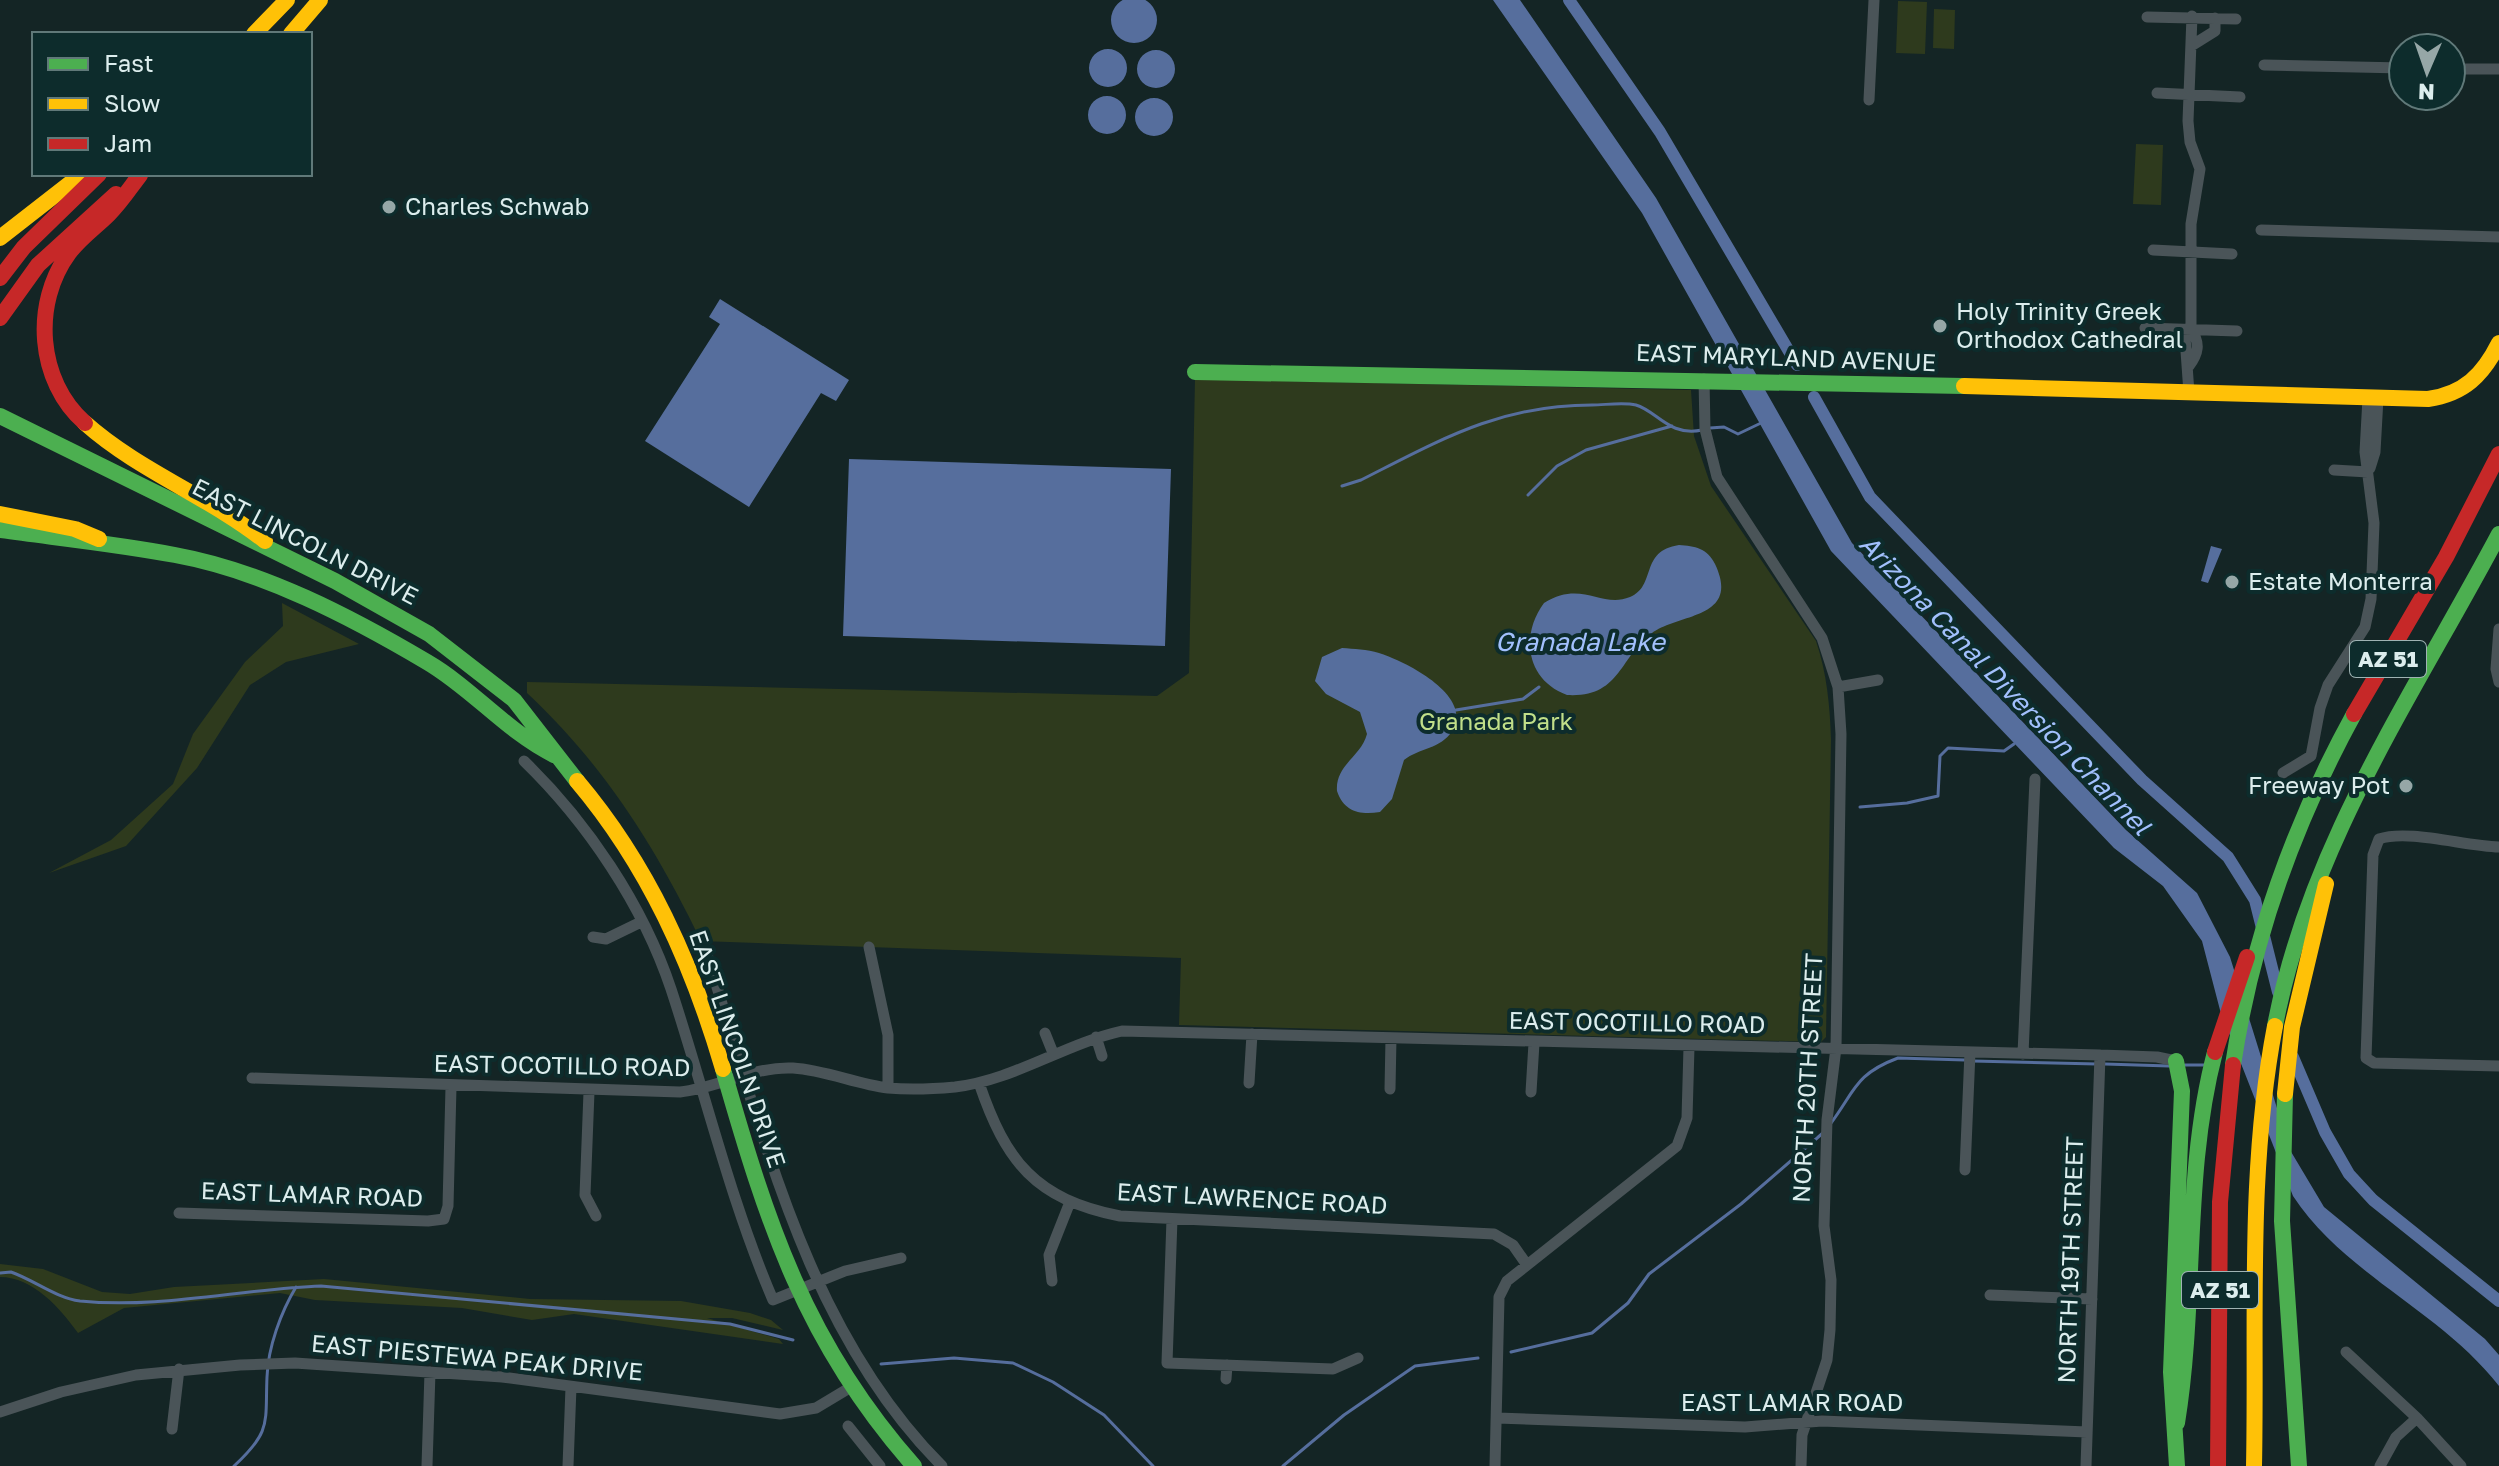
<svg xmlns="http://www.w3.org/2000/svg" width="2499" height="1466" font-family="'Golos Text',sans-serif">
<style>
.green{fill:#2e3a1d}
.water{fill:#566e9d}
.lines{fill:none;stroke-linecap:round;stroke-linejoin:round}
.stream{stroke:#566e9d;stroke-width:3}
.canal{stroke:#566e9d;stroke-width:12}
.street{stroke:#4a5458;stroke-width:11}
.fast{stroke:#4caf50;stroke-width:16}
.slow{stroke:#ffc107;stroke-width:16}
.jam{stroke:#c62828;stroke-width:16}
.poi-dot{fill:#96a7a7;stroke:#0d2c2c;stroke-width:3}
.labels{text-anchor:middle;stroke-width:8;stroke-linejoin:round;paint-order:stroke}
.shield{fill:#0d2c2c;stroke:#9eb3b3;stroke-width:2}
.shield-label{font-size:22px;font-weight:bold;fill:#dceded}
.poi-label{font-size:24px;fill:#dceded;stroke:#0d2c2c;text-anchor:start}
.street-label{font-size:24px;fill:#dceded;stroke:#0d2c2c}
.park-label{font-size:24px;fill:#c1df89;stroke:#0d2c2c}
.water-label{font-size:26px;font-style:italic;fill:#a2c0fd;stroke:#0d2c2c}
</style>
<rect width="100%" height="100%" fill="#142525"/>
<path class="green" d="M1898 1 1927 2 1925 54 1896 53Z
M1934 9 1955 10 1954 49 1933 48Z
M2136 144 2163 145 2161 205 2133 204Z
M1195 379 1691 390 1694 436 1711 486 1816 641C1827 674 1830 706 1831 740L1826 1037 1821 1042 1179 1025 1181 958 701 941C655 846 604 765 527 693V682L1157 696 1189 673Z
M282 603 359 644 286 662 250 685 197 768 126 846 49 873 111 840 173 784 193 734 245 662 283 626Z
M0 1264 43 1269 102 1292 130 1294 174 1287 324 1279 530 1299 681 1301 750 1313 771 1320 783 1330 732 1318H707L779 1339 783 1344 574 1314 532 1320 462 1308 315 1300 280 1293 124 1308 78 1333C60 1308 33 1277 0 1277Z"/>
<path class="water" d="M1111 20a23 23 0 1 1 46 0a23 23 0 1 1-46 0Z
M1493 0H1520L1656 198 1852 543 2126 830 2197 893 2230 957 2290 1150 2324 1207 2485 1339 2499 1355V1386C2441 1311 2345 1275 2293 1196L2220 1010 2202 941 2163 886 2114 848 1831 551 1642 213Z
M1089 68a19 19 0 1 1 38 0a19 19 0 1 1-38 0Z
M1137 69a19 19 0 1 1 38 0a19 19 0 1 1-38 0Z
M1088 115a19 19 0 1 1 38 0a19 19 0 1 1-38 0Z
M1135 117a19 19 0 1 1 38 0a19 19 0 1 1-38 0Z
M720 299 849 380 836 401 821 393 749 507 645 441 720 324 709 317Z
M849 459 1171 469 1165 646 843 636Z
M1679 545C1695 546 1707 548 1715 564 1741 619 1679 613 1652 633 1619 657 1621 698 1567 695 1526 680 1520 635 1544 603 1582 579 1601 609 1630 597 1657 586 1639 551 1679 545Z
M2211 546 2222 549 2208 583 2201 581Z
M1342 648C1354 649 1367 649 1379 653 1405 661 1475 696 1452 731 1441 749 1419 748 1404 760L1392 799 1380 812C1360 815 1344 812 1337 791 1335 765 1361 757 1367 734L1360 712 1326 694 1315 681 1322 657Z"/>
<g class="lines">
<path class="stream" d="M1710 428 1724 427 1738 434 1761 423
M1342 486 1361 480C1442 439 1500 405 1592 405 1605 405 1623 402 1636 405 1657 411 1669 437 1702 430
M1528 495 1557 466 1586 450 1672 426
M1456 710 1523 699 1539 687
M1860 807 1907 803 1938 796 1940 756 1948 748 2004 751 2014 744
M1973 1061 2097 1064
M2105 1064 2169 1066
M2185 1065H2205
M1831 1123C1855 1091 1855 1074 1898 1058L1965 1060
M0 1273 11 1272C34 1280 56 1298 80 1301 159 1309 241 1289 321 1286L730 1324 793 1340
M1511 1352 1592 1333 1628 1303 1649 1274 1741 1204 1824 1132
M881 1364 954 1358 1013 1363 1053 1382 1104 1415 1153 1466
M234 1466C272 1431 265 1423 267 1377 268 1347 281 1312 296 1287
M1283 1466 1344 1415 1415 1366 1478 1358"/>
<path class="canal" d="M1569 0 1660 132 1797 365
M1814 397 1870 497 2142 780 2228 857 2255 900 2278 992
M2293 1057 2325 1132 2349 1174 2373 1200 2499 1301"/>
<path class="street" d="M2147 17 2236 19
M2191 46 2215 31V18
M2264 65 2403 68
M2451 69H2499
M2157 93 2240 97
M1869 100 1874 0
M2261 230 2499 237
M2153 250 2232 254
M2145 328 2237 331
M2189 366C2198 354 2201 343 2191 330V224L2200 169 2190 142 2188 121 2192 16
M1704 379 1705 429 1717 477 1822 638 1838 687 1841 734 1836 1048 1827 1120 1824 1226 1831 1280 1830 1330 1827 1360 1802 1435 1801 1466
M2189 393 2185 337 2191 330
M2370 468 2375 452 2378 398
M2334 470 2368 472
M2499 629 2496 669 2499 682
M1838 687 1878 680
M524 761C587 822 643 905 671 989 705 1092 730 1200 773 1300L845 1271 901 1258
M2283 773 2311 756 2320 708 2328 685 2365 627 2371 599 2374 523 2365 452 2368 398
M2499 847C2464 846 2408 829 2379 839L2373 855 2366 1058 2374 1063 2499 1066
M593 937 606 939 641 922
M704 945C761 1125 804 1328 942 1466
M869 947 888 1035V1088
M1045 1033 1053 1053
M1096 1037 1102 1056
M2023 1054 2035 779
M252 1078 680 1092C718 1088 754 1066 793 1068 825 1070 856 1084 888 1088 910 1090 933 1089 955 1087 1014 1080 1064 1044 1122 1031L2100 1055 2157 1057 2176 1061
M979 1083C1006 1162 1035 1199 1120 1216L1494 1234 1513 1245 1527 1265
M1249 1083 1252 1034
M1390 1089 1391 1038
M589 1092 585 1195 596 1216
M1531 1092 1534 1043
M1965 1170 1970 1052
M179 1213 428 1221 444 1219 448 1206 451 1087
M1172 1219 1167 1363 1333 1369 1358 1358
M1052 1281 1049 1255 1070 1202
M1990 1295 2092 1299
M2346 1352 2417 1418 2461 1466
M1226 1379 1227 1365
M0 1412 61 1392 136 1375 240 1365 295 1363 502 1377 780 1414 816 1408 851 1387
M1497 1418 1745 1427 1822 1421 2087 1432
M848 1426 880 1466
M172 1429 179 1369
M427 1466 430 1372
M568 1466 571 1387
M1495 1466 1499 1297 1507 1281 1677 1146 1687 1118 1689 1047
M2086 1466 2100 1055
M2380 1466 2396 1437 2417 1418"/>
<path class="fast" d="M1195 372 1964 386
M0 416 335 581 429 634 514 700 577 781
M0 530C58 538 117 544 175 555 263 571 351 617 427 662 473 689 506 731 554 755
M2275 1026C2309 845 2414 694 2499 534
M2176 1061 2182 1091 2171 1372 2177 1466
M2233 1065C2252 940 2293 825 2354 714
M723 1069C767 1223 805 1343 914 1466
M2285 1094 2282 1221 2299 1466
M2177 1423C2197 1300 2183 1174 2215 1052"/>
<path class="slow" d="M254 34 287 0
M291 34 320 0
M0 238 82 174
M1964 386 2428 399C2464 394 2483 375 2499 343
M85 423C139 471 208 496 265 541
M0 514 75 529 99 539
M577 781C648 865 692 963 723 1069
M2285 1094 2292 1027 2326 884
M2254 1466C2257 1320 2247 1171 2275 1026"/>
<path class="jam" d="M0 278 24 247 99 174
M0 318 38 265 116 194
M85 423C37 381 32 303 69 253 80 238 96 227 109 214 121 202 130 188 140 175
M2354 714 2446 557 2499 454
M2215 1052 2247 957
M2218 1466 2220 1202 2233 1065"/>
</g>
<g class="poi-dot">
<circle cx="389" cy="207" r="8"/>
<circle cx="1940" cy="326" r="8"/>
<circle cx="2232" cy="582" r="8"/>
<circle cx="2406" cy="786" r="8"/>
</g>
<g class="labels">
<g class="shield">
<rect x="2350" y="641" width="76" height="36" rx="6"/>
<rect x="2182" y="1272" width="76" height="36" rx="6"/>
</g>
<g class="shield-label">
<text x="2388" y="667">AZ 51</text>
<text x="2220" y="1298">AZ 51</text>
</g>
<g class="poi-label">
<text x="405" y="215">Charles Schwab</text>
<text x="1956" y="320">Holy Trinity Greek<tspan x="1956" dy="28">Orthodox Cathedral</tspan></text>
<text x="2248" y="590">Estate Monterra</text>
<text x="2390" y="794" text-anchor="end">Freeway Pot</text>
</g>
<g class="street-label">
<text transform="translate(1786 358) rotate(2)" y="8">EAST MARYLAND AVENUE</text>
<text transform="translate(305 542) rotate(27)" y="8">EAST LINCOLN DRIVE</text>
<text transform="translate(1637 1023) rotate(1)" y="8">EAST OCOTILLO ROAD</text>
<text transform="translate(737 1049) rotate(71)" y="8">EAST LINCOLN DRIVE</text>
<text transform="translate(562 1066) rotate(1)" y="8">EAST OCOTILLO ROAD</text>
<text transform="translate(1808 1078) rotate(-87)" y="8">NORTH 20TH STREET</text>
<text transform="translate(312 1195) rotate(2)" y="8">EAST LAMAR ROAD</text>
<text transform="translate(1252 1199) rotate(3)" y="8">EAST LAWRENCE ROAD</text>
<text transform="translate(2071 1260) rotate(-88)" y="8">NORTH 19TH STREET</text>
<text transform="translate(477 1358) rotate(5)" y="8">EAST PIESTEWA PEAK DRIVE</text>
<text x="1792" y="1411">EAST LAMAR ROAD</text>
</g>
<g class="park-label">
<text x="1496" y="730">Granada Park</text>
</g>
<g class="water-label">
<text x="1580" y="651">Granada Lake</text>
<text transform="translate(2005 685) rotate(46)" y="9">Arizona Canal Diversion Channel</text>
</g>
</g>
<rect x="32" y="32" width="280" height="144" fill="#0d2c2c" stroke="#607979" stroke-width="2"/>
<rect x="48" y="58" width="40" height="12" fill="#4caf50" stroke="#607979" stroke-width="2"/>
<text x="104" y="72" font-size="24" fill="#dceded">Fast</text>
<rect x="48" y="98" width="40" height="12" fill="#ffc107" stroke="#607979" stroke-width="2"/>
<text x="104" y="112" font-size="24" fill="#dceded">Slow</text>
<rect x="48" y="138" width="40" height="12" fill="#c62828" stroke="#607979" stroke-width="2"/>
<text x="104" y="152" font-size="24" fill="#dceded">Jam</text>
<g transform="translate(2427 72) rotate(182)"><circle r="38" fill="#0d2c2c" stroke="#607979" stroke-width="2"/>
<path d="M0-6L14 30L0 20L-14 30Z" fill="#96a7a7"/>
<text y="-12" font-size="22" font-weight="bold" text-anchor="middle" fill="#dceded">N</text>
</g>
</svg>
